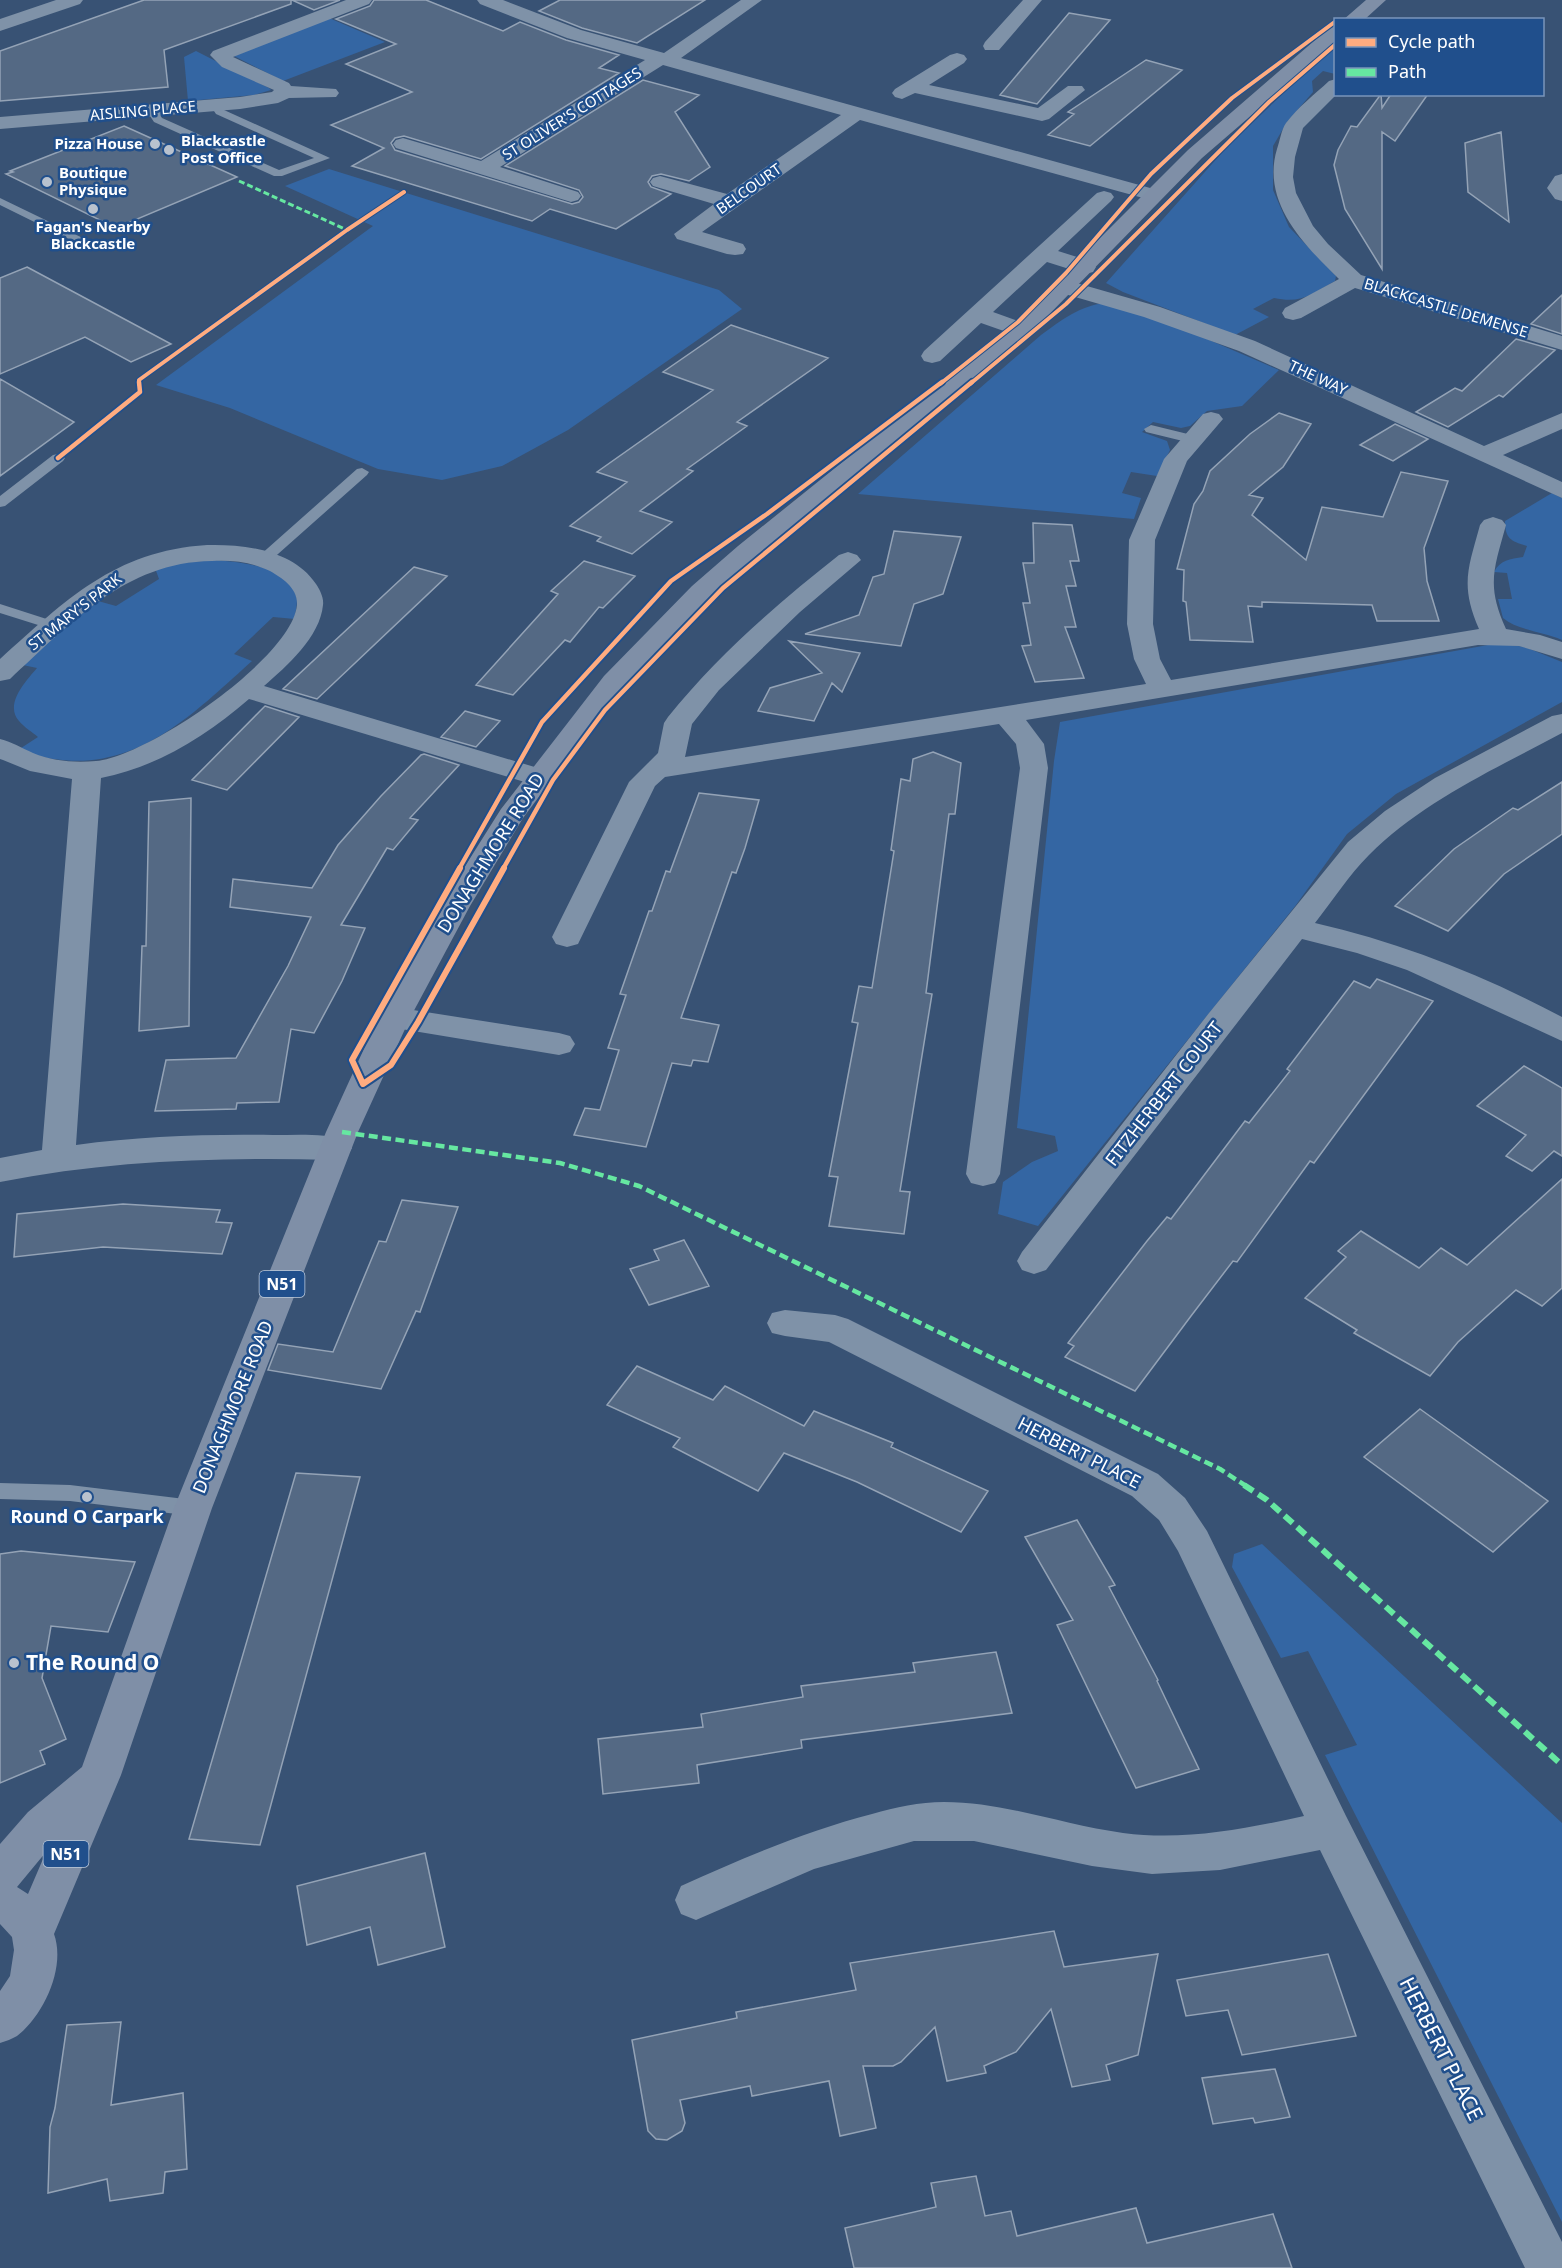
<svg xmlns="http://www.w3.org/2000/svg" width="1562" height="2268" font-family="'Noto Sans',sans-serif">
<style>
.green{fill:#3466a3}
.building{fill:#546984;stroke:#94a3b6;stroke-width:1.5}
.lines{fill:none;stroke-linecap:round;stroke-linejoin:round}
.lane{fill:#7f92a8;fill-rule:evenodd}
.street{fill:#7f92a8;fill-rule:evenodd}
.primary{fill:#7f8fa7;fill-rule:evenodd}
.quiet-far2{stroke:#66e7a1;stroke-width:3;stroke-dasharray:6 3;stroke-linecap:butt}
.quiet-far1{stroke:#66e7a1;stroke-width:4.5;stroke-dasharray:9 4.5;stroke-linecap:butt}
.quiet{stroke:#66e7a1;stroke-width:6;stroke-dasharray:11 6;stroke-linecap:butt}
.cycleway-far2-casing{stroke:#204f8c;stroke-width:6}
.cycleway-far1-casing{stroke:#204f8c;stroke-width:8}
.cycleway-casing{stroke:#204f8c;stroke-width:10}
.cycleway-far2{stroke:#ffac80;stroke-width:4}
.cycleway-far1{stroke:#ffac80;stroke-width:4.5}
.cycleway{stroke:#ffac80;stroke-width:6}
.poi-dot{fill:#b9c2ce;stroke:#204f8c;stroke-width:2}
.labels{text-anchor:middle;stroke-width:5;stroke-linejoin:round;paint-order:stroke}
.far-street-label{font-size:15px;fill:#fff;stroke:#204f8c}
.far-poi-label{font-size:15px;font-weight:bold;fill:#fff;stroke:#204f8c;text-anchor:start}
.shield{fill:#204f8c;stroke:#bccadc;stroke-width:1.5}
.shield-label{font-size:16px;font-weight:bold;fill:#fff}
.street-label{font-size:18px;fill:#fff;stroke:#204f8c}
.poi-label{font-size:18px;font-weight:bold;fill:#fff;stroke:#204f8c}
.near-poi-label{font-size:21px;font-weight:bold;fill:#fff;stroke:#204f8c;text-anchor:start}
.near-street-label{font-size:21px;fill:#fff;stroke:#204f8c}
</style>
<rect width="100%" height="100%" fill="#385274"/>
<path class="green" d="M329 18 385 42 283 81 234 56Z
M1335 48V74L1323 71 1312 81 1313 92 1287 122 1273 146V190L1289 227 1336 276 1335 281C1312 294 1302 304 1274 298L1253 309 1269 317 1235 335 1123 292 1106 283 1228 146 1328 51Z
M196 51 269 88 271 90 254 95 188 101 184 57Z
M329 169 719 290 742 309 568 430 502 466 442 480 378 469 230 408 156 385 373 226 285 186Z
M1105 303 1186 330 1279 370 1242 406 1207 411 1190 426 1181 428 1153 422 1142 432 1167 441 1170 450 1157 476 1131 472 1122 493 1141 498 1134 519 858 494 1041 335C1062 320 1079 306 1105 303Z
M1552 493 1562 498V640C1542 631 1519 631 1503 618L1498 599H1512L1507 573 1494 572C1500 560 1510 559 1523 557L1527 546C1511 541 1505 539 1505 521Z
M214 560C239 562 294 566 297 600 297 606 295 613 295 619L273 617 234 654 252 661C195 712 138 772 54 759 42 758 30 753 18 750L38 737C32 732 24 727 19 721 4 704 26 681 37 668L18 664 98 601 116 606 159 579 155 568 170 564Z
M1499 643 1525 647 1562 662V702L1396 794 1347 834 1296 905 1038 1226 998 1214 1003 1182 1032 1162 1058 1151 1055 1136 1017 1128 1054 761 1060 722Z
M1262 1544 1562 1823V2222L1325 1755 1357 1745 1308 1651 1281 1658 1232 1567 1234 1554Z"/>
<path class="building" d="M144 0H291V4L164 50 168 87 0 101V51Z
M292 0H340L314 10Z
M374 0H426L503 31 520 22 566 40 619 55 599 68 619 73 481 159 404 136 395 138 391 143 395 150 572 204 579 202 583 197 579 190 505 166 643 80 699 95 675 112 710 167 689 181 661 174 652 176 648 182 651 187 671 194 616 229 550 209 532 221 352 166 384 148 331 125 412 92 346 64 396 44 336 19 370 6Z
M560 0H705L637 43 582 28 539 11Z
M1069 13 1110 20 1037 104 1000 95Z
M1146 60 1182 70 1090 146 1048 135 1074 114 1068 112Z
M1381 94 1382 108 1391 94H1428L1395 141 1382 132V269L1345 209 1334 165 1338 150 1351 126 1357 127Z
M124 126 237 177 116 228 6 174 13 172 10 171Z
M1501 132 1509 222 1468 192 1465 143Z
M27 267 171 344 131 362 85 337 0 374V278Z
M1562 295V334L1531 324Z
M731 325 828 358 737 422 747 426 687 469 693 471 640 511 672 522 632 554 597 541 601 537 570 526 627 482 597 472 713 390 663 372Z
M1516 339 1555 350 1503 397 1499 395 1448 427 1416 412 1455 388 1462 391Z
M0 379 74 422 0 476Z
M1279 413 1311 424 1283 467 1249 495 1263 498 1252 515 1306 560 1322 507 1383 517 1401 472 1448 481 1424 548 1427 581 1439 621H1377L1372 605 1262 602V607L1248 606 1253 642 1190 640 1186 602 1183 601 1184 570 1177 569 1194 504 1203 491 1210 471 1250 434Z
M1395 424 1428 439 1393 461 1360 445Z
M1033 523 1072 525 1079 561H1070L1076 586H1066L1076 627H1065L1084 678 1035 682 1022 646 1031 645 1023 603H1030L1023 563H1034Z
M894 531 961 537 943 594 914 604 901 646 805 634 859 615 873 577 884 574Z
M584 561 635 576 603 608 599 607 570 642 565 640 513 695 476 685 558 594 551 591Z
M414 567 447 576 317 699 283 689Z
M789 641 860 653 842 692 832 683 814 721 758 711 770 688 822 673Z
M265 706 299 717 227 790 192 780Z
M465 711 500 721 476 747 441 737Z
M933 752 961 763 955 814H949L926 993 932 994 900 1191 910 1192 904 1234 829 1226 838 1177 829 1176 858 1023 852 1022 859 986 872 988 894 851 891 850 901 779 910 781 913 759Z
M424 754 459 765 410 818 418 820 393 850 387 848 341 925 365 928 342 981 314 1033 291 1029 279 1102 237 1103 236 1109 155 1111 166 1060 236 1058 288 966 311 917 230 907 233 879 312 888 338 845 381 796 421 755Z
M1562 782V834L1504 874 1448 931 1395 906 1454 849 1513 808 1518 810Z
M699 793 759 800 745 848 736 873 732 872 681 1018 719 1025 708 1062 693 1060 691 1066 672 1063 646 1147 574 1135 585 1108 600 1110 619 1050 608 1048 626 995 620 994 649 911H652L666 871 670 872Z
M191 798 189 1026 139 1031 142 946H146L149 802Z
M1377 979 1433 1001 1314 1163 1310 1161 1237 1262 1233 1261 1191 1316 1135 1391 1065 1357 1074 1346 1068 1343 1147 1241 1167 1217 1171 1219 1245 1121 1249 1123 1290 1071 1287 1069 1354 981 1370 988Z
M1524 1066 1562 1088V1156L1554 1151 1532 1171 1506 1156 1526 1135 1477 1106Z
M1562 1179V1288L1542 1306 1516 1290 1458 1342 1430 1376 1354 1333 1357 1330 1305 1298 1346 1257 1338 1251 1361 1231 1419 1268 1441 1248 1467 1265Z
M402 1200 458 1207 420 1312 416 1311 381 1389 268 1370 278 1344 333 1352 379 1241 386 1242Z
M123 1204 220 1210 216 1222 232 1223 222 1254 103 1247 14 1257 17 1214Z
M684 1240 709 1286 649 1305 630 1269 659 1260 654 1250Z
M637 1366 713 1400 725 1386 804 1426 814 1411 893 1443 891 1447 988 1491 961 1532 857 1482 784 1453 758 1491 673 1447 680 1438 607 1405Z
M1420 1409 1548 1501 1493 1552 1364 1457Z
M296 1473 360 1477 260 1845 189 1839Z
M1077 1520 1115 1585 1109 1587 1158 1680 1157 1681 1199 1769 1136 1788 1057 1625 1073 1620 1025 1537Z
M21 1551 135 1562 108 1632 51 1626 42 1678 66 1739 40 1751 45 1764 0 1783V1554Z
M996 1652 1012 1713 801 1740 802 1748 697 1765 699 1783 603 1794 598 1739 703 1727 701 1714 803 1697 801 1686 915 1672 913 1663Z
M425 1853 445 1947 378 1965 370 1927 307 1945 297 1886Z
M1054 1931 1064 1967 1158 1954 1138 2055 1106 2065 1110 2080 1072 2087 1051 2009 1016 2052 984 2066 986 2073 947 2081 935 2027 901 2062 893 2066H863L876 2128 840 2136 829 2081 752 2096 750 2086 680 2100 685 2123 682 2131 667 2140 656 2139 648 2131 632 2040 737 2018 736 2012 856 1990 850 1963Z
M1328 1954 1356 2036 1242 2055 1228 2010 1186 2016 1177 1980Z
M121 2022 111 2105 183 2093 187 2169 165 2172 163 2193 110 2201 107 2179 48 2193 50 2127 55 2108 67 2025Z
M1275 2069 1290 2117 1255 2123 1253 2118 1213 2124 1202 2078Z
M976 2176 985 2216 1011 2211 1017 2236 1136 2208 1147 2243 1273 2214 1292 2268H854L845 2228 936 2207 931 2183Z"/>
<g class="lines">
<path class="lane" d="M215 102 219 103 224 110 330 158 282 176H274L154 122 146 110 151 107 155 108 162 118 279 170 314 158 216 114 210 105Z
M0 198 91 242 93 244 87 248 83 246 0 205Z
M1151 425 1196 436 1198 439 1191 443 1146 432 1144 429Z
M58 454 63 455 65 458 63 461 5 506 0 507V496L53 455Z
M362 468 369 472 367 475 269 562H259L257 559 259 556 357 469Z
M0 604 59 623 61 626 54 630 0 613Z
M0 1483 70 1485 193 1500 200 1502 203 1508 200 1514 193 1516 70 1501 0 1499Z"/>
<path class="street" d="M56 0H83L80 4 0 31V19Z
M346 0H372L369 4 233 57 289 83 291 86 336 89 339 93 336 97 289 98 278 103 240 109 0 129V117L240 97 272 92 274 90 222 67 210 55 213 51Z
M477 0H503L581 30 664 53 741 0H762L681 58 1161 191 1164 195 1161 199 1154 201 860 120 702 232 743 244 746 249 743 254 735 255 727 254 677 239 674 234 714 204 653 186 650 182 653 178 660 176 727 194 841 115 663 65 500 167 578 192 581 196 578 200 571 202 396 148 393 144 396 140 403 138 481 161 645 60 567 38 480 4Z
M1023 0H1042L999 50H985L983 46 985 42Z
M957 53 964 55 967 59 964 63 929 85 1038 108 1068 86H1082L1085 90 1049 119 1042 121 915 93 902 99 895 97 892 93 895 89 950 55Z
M1336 79V94H1337L1303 128 1295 157 1293 177 1296 193 1313 226 1328 244 1361 275 1562 336V350L1355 288 1301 318 1293 320 1285 318 1282 313 1285 308 1339 279C1304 245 1261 202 1277 149 1280 141 1281 130 1286 123 1298 107 1315 94 1329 81Z
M1562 174V201L1555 199 1547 188 1555 176Z
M1104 191 1111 193 1114 197 1111 201 1058 251 1093 262 1096 267 1093 272 1085 274 1047 262 993 312 1029 325 1032 330 1029 335 1021 337 981 323 940 361 932 363 924 361 921 356 924 351 1097 193Z
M1066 280 1160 307 1255 341 1484 446 1562 413V429L1503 455 1562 482V498L1239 351 1144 317 1058 292 1055 287 1058 282Z
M1211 412 1219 414 1223 419 1187 461 1155 540 1153 624 1160 659 1171 680 1479 629C1460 585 1468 569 1480 525L1484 520 1493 517 1502 520 1506 525C1494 569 1486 585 1506 629L1540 635 1562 642V659L1519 646 1478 645 1026 720 1044 744 1048 768 1000 1174 995 1183 983 1186 971 1183 966 1174 1020 768 1016 744 999 724 665 777 655 786 578 944 567 947 556 944 552 937 629 782 658 753 664 723 668 717C718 655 777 604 839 555L848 552 857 555 861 560 800 612 719 690 692 724 685 757 1146 684 1134 659 1127 624 1129 540 1164 459 1203 414Z
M207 545C244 544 293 550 316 584 320 590 324 598 323 605 320 637 287 666 264 686L548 771 552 777 548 783 538 786 528 783 249 699C206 736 157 767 101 778L76 1145C141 1136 208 1134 273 1135 297 1135 324 1133 347 1140L352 1148 347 1156 335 1160C222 1157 111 1160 0 1182V1158L42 1150 72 779 30 771 3 760 0 759V739C12 742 22 748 33 753 53 761 74 763 96 761 147 757 292 658 297 605 298 588 282 578 270 571 251 562 233 560 212 561 125 562 70 624 10 679L0 681V659C66 600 114 551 207 545Z
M1562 714V733C1495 769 1423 801 1369 855 1349 875 1333 900 1315 923 1402 943 1483 975 1562 1017V1041L1407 970 1357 953 1302 939 1046 1270 1034 1274 1022 1270 1017 1261 1022 1252 1209 1013 1348 842 1385 811 1435 778 1552 716Z
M394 1007 559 1033 570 1036 575 1044 570 1052 559 1055 383 1026 378 1018 383 1010Z
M785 1310 835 1315 848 1319 1158 1474 1185 1498 1207 1531 1346 1816 1562 2242V2268H1525L1320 1850 1220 1870 1152 1874 1092 1866 974 1841H914L814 1869 696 1920 681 1914 675 1900 681 1886C743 1858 806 1831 872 1814 896 1807 919 1802 944 1802 1005 1802 1063 1825 1123 1833 1185 1841 1244 1829 1304 1816L1178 1551 1159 1520 1132 1496 829 1342 785 1336 772 1333 767 1323 772 1313Z"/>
<path class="primary" d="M1366 0H1386L1364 20H1343Z
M1336 26V42L1202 158 1029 335 756 556 710 598 624 688 583 738 523 818 470 906 410 1018 358 1132 212 1508 121 1775 54 1934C66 1967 44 2015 17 2036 12 2039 6 2041 0 2043V1991L10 1976 14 1950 12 1937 0 1924V1844L28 1812 82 1767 174 1508 326 1132 378 1018 440 906 501 809 604 676 692 586 738 546 1013 325 1188 150 1329 28ZM46 1852 28 1894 17 1887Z"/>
<path class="quiet-far2" d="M239 181 347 230"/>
<path class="quiet-far1" d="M342 1132 560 1163 639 1186 1220 1469 1246 1486"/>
<path class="quiet" d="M1244 1485 1267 1500 1562 1765"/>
<g class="cycleway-far2-casing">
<path id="cycleway-far2" d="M139 384V380L347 230 404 192
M940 384 1018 322 1066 273 1151 174 1232 98 1336 21
M970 384 1066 304 1269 102 1336 44"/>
</g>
<g class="cycleway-far1-casing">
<path id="cycleway-far1" d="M58 458 140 392 139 382
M459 869 542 722 671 581 767 514 942 382
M503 869 553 780 605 710 723 588 972 382"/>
</g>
<g class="cycleway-casing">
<path id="cycleway" d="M460 868 352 1060 363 1084 391 1065 418 1022 504 868"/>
</g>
<use href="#cycleway-far2" class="cycleway-far2"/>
<use href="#cycleway-far1" class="cycleway-far1"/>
<use href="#cycleway" class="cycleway"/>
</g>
<g class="poi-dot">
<circle cx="155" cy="144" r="6"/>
<circle cx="169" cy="150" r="6"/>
<circle cx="47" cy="182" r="6"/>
<circle cx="93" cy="209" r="6"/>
<circle cx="87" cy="1497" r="6"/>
<circle cx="14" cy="1663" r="6"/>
</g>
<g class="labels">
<g class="far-street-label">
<text transform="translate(143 111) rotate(-5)" y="5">AISLING PLACE</text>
<text transform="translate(572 114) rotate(-32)" y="5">ST OLIVER'S COTTAGES</text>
<text transform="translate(749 189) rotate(-35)" y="5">BELCOURT</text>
<text transform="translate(1446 308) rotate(17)" y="5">BLACKCASTLE DEMENSE</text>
<text transform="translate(1318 378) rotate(25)" y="5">THE WAY</text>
<text transform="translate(75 612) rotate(-38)" y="5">ST MARY'S PARK</text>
</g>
<g class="far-poi-label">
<text x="181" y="146">Blackcastle<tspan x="181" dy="17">Post Office</tspan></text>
<text x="143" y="149" text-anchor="end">Pizza House</text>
<text x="59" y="178">Boutique<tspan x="59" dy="17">Physique</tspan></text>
<text x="93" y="232" text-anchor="middle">Fagan's Nearby<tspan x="93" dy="17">Blackcastle</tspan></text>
</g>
<g class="shield">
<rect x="259.5" y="1271" width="45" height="26" rx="4.5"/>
<rect x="43.5" y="1841" width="45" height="26" rx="4.5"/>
</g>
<g class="shield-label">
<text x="282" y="1290">N51</text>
<text x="66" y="1860">N51</text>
</g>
<g class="street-label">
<text transform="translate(491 853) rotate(-58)" y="6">DONAGHMORE ROAD</text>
<text transform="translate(1164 1094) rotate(-52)" y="6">FITZHERBERT COURT</text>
<text transform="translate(233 1407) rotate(-68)" y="6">DONAGHMORE ROAD</text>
<text transform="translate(1079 1453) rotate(27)" y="6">HERBERT PLACE</text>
</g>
<g class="poi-label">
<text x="87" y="1523">Round O Carpark</text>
</g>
<g class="near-poi-label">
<text x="26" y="1670">The Round O</text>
</g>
<g class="near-street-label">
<text transform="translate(1441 2049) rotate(63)" y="7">HERBERT PLACE</text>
</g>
</g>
<rect x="1334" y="18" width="210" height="78" fill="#204f8c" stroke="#7995ba" stroke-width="1.5"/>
<rect x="1346" y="38" width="30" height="9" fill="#ffac80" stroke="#7995ba" stroke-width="1.5"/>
<text x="1388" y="48" font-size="18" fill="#ffffff">Cycle path</text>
<rect x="1346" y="68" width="30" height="9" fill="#66e7a1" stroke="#7995ba" stroke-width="1.5"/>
<text x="1388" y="78" font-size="18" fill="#ffffff">Path</text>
</svg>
